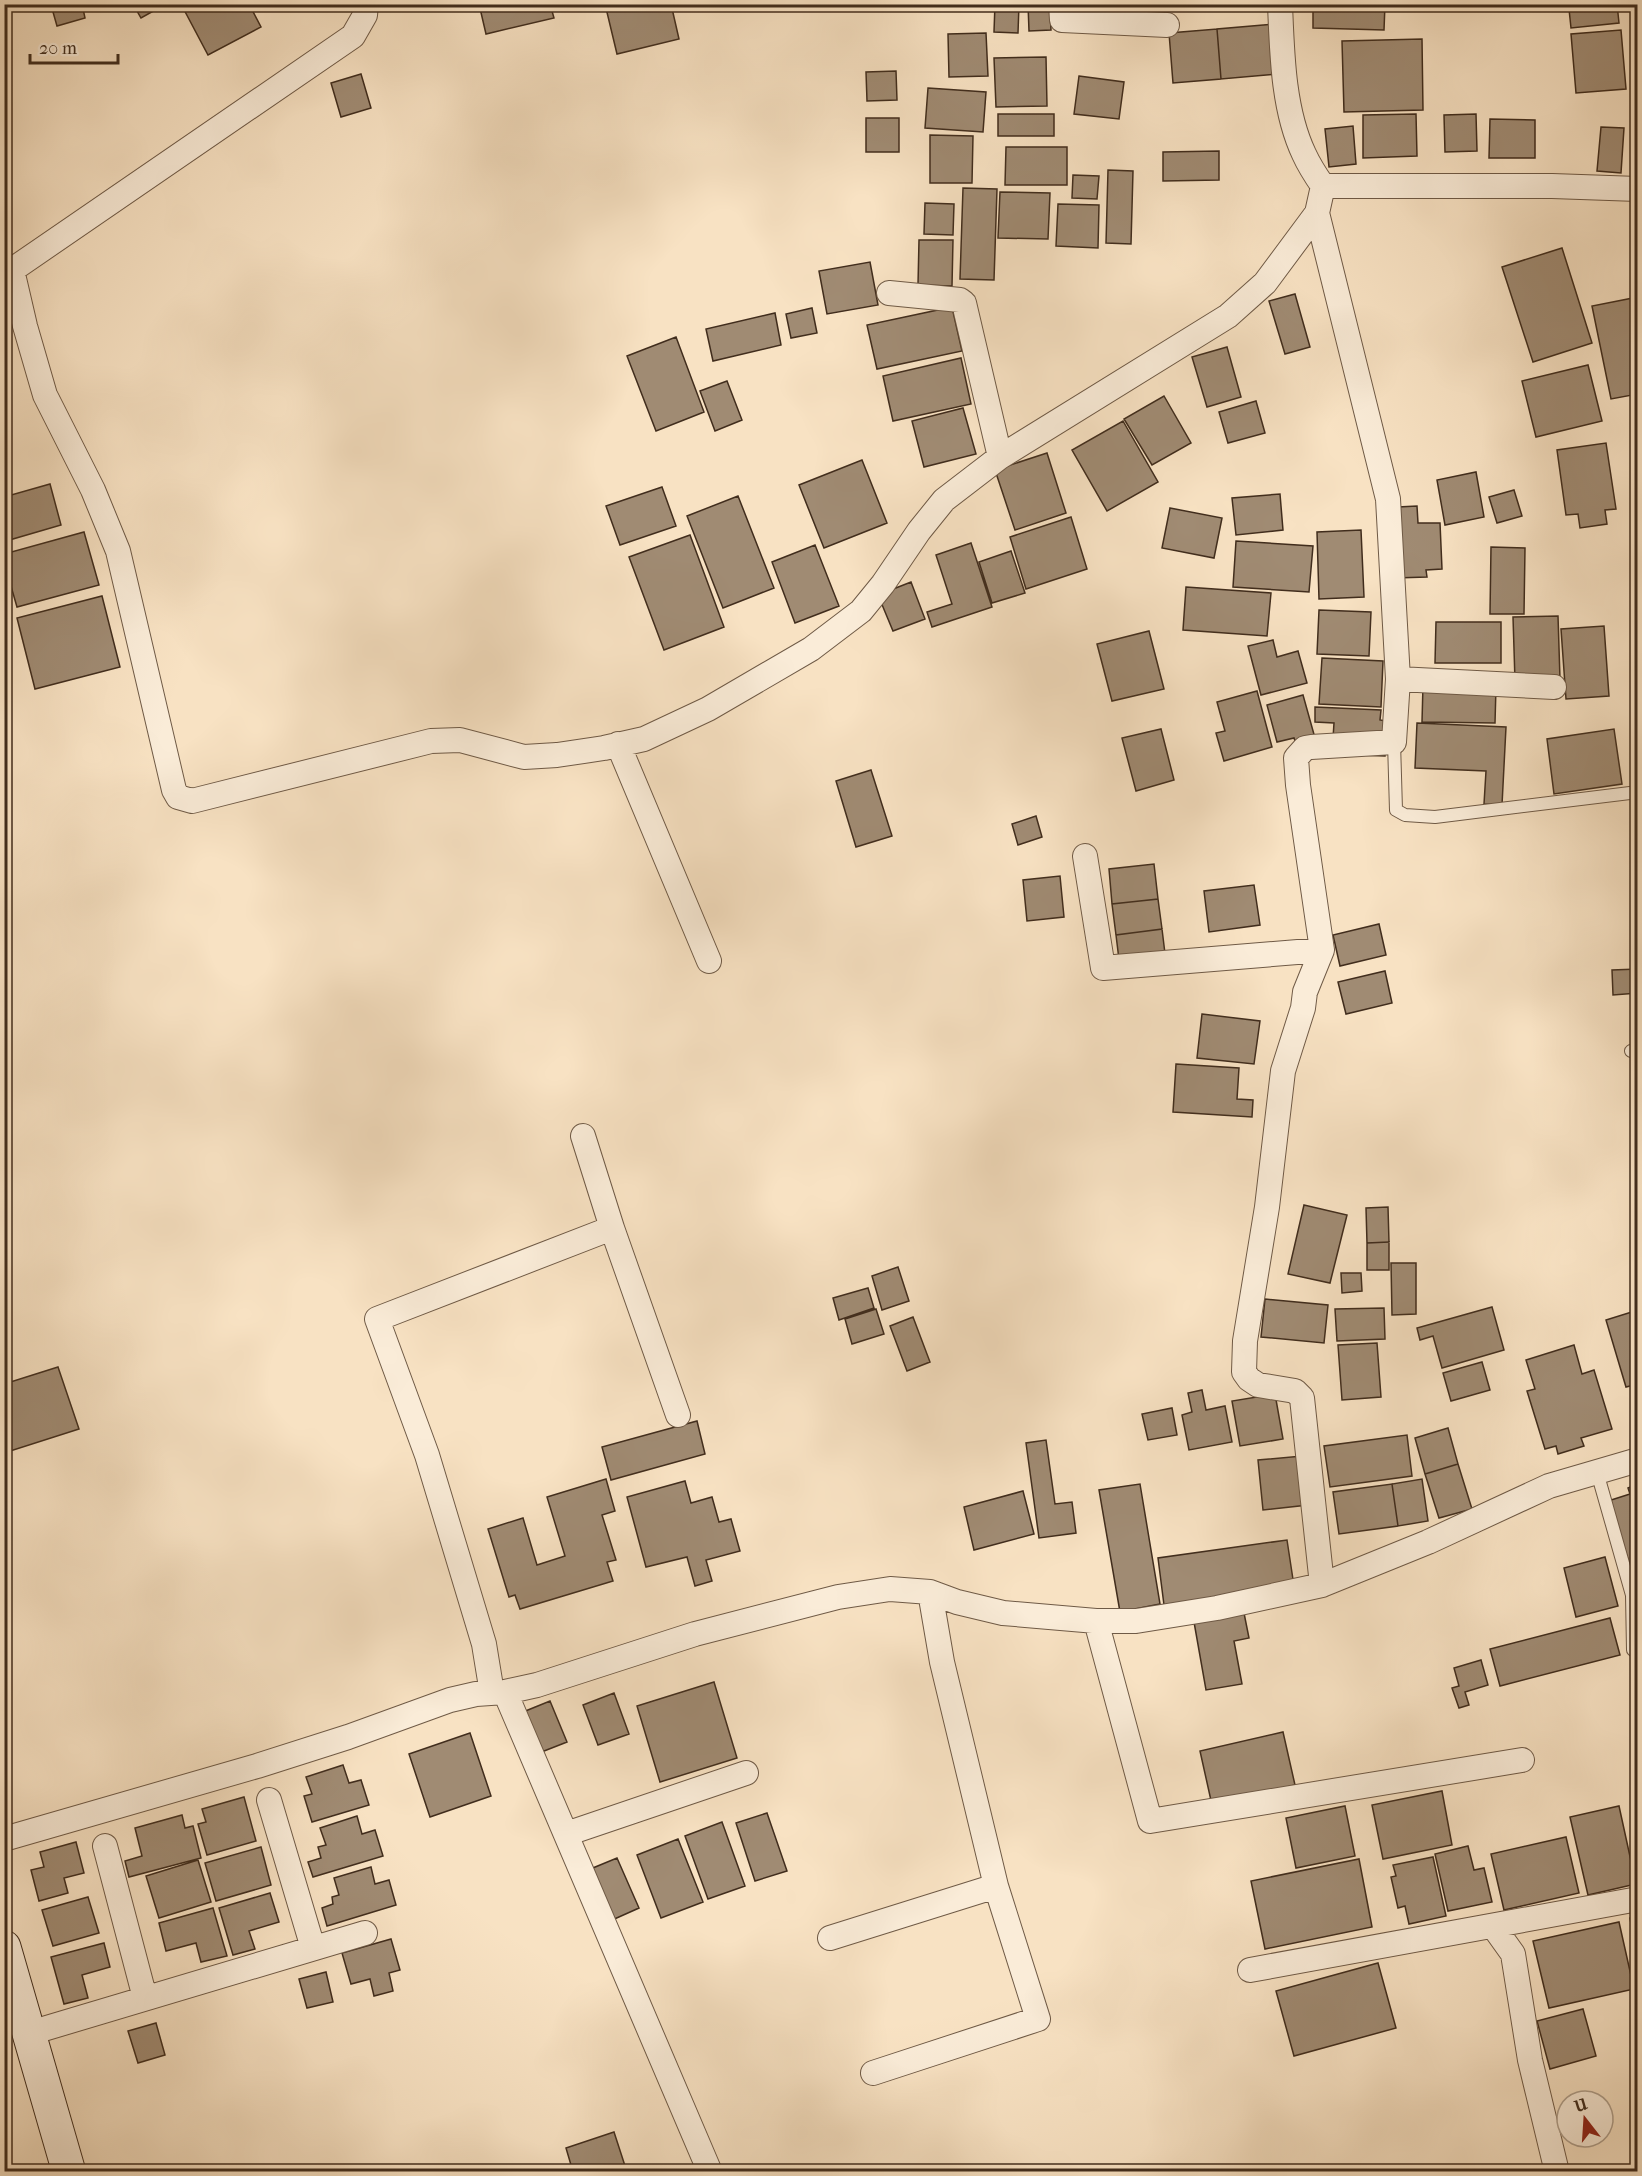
<svg xmlns="http://www.w3.org/2000/svg" width="1642" height="2176" font-family="'IM FELL French Canon',serif">
<style>
.building{fill:#a08b73;stroke:#412d1d;stroke-width:1.5}
.lines{fill:none;stroke-linecap:round;stroke-linejoin:round}
.service-casing{stroke:#6f5a46;stroke-width:14}
.minor-casing{stroke:#6f5a46;stroke-width:26}
.secondary-casing{stroke:#412d1d;stroke-width:35}
.service{stroke:#faecd8;stroke-width:12}
.minor{stroke:#faecd8;stroke-width:24}
.secondary{stroke:#faecd8;stroke-width:33}
</style>
<rect width="100%" height="100%" fill="#f8e2c3"/>
<filter id="stains"><feTurbulence type="fractalNoise" baseFrequency=".00333" numOctaves="4"/><feColorMatrix values="0 0 0 0 .2 0 0 0 0 .09 0 0 0 0 .02 0 0 0 .5 -.17"/></filter>
<radialGradient id="worn" r=".72"><stop offset=".6" stop-color="#630" stop-opacity="0"/><stop offset="1" stop-color="#630" stop-opacity=".3"/></radialGradient>
<path class="building" d="M82 4 85 18 57 26 51 5Z
M133 4H166L141 18Z
M181 4H249L261 27 208 55Z
M479 4H550L554 18 486 34Z
M605 4H671L679 39 617 54Z
M995 4H1019L1018 33 994 32Z
M1028 4H1050L1051 30 1029 31Z
M1313 4H1385L1384 30 1313 28Z
M1617 4 1619 23 1571 28 1569 9Z
M1275 24 1279 74 1221 79 1217 29Z
M1217 29 1221 79 1173 83 1169 33Z
M1621 30 1626 89 1576 93 1571 34Z
M986 33 988 76 949 77 948 34Z
M1422 39 1423 110 1344 112 1342 41Z
M1046 57 1047 106 996 107 994 58Z
M896 71 897 100 867 101 866 72Z
M361 74 371 108 341 117 331 83Z
M1079 76 1124 82 1119 119 1074 114Z
M1634 82H1638V137H1635Z
M928 88 986 92 983 132 925 128Z
M998 114H1054V136H998Z
M1416 114 1417 156 1363 158V115Z
M1476 114 1477 151 1445 152 1444 115Z
M866 118H899V152H866Z
M1490 119 1535 120V158H1489Z
M1353 126 1356 164 1329 167 1325 129Z
M1601 127 1624 128 1621 173 1597 171Z
M930 135 973 136 972 183H930Z
M1006 147H1067V185H1005Z
M1219 151V180L1163 181V152Z
M1108 170 1133 171 1131 244 1106 243Z
M1073 175 1099 176 1097 199 1072 198Z
M963 188 997 189 994 280 960 279Z
M1000 192 1050 193 1048 239 998 238Z
M925 203 954 204 953 235 924 234Z
M1058 204 1099 205 1098 248 1056 246Z
M919 240H953L952 286 918 285Z
M1562 248 1592 343 1533 362 1502 267Z
M870 262 878 305 827 314 819 271Z
M1295 294 1310 347 1285 354 1269 301Z
M1638 297V394L1611 399 1592 306Z
M952 307 962 351 877 369 867 325Z
M812 308 817 333 791 338 786 314Z
M775 313 781 345 713 361 706 329Z
M676 337 704 412 656 431 627 356Z
M1227 347 1241 397 1207 407 1192 357Z
M961 358 971 404 893 421 883 376Z
M1588 365 1602 421 1536 437 1522 381Z
M727 381 742 420 715 431 700 391Z
M1164 396 1191 443 1152 465 1124 419Z
M1256 401 1265 433 1228 443 1219 412Z
M963 408 976 454 924 467 912 421Z
M1123 421 1158 482 1107 511 1072 450Z
M1606 443 1616 509 1605 510 1607 524 1580 528 1578 514 1566 515 1557 450Z
M1047 453 1066 513 1015 530 995 470Z
M862 460 887 523 824 548 799 485Z
M1476 472 1484 517 1445 525 1437 480Z
M50 484 61 525 6 541 4 534V497Z
M662 487 676 526 620 545 606 506Z
M1514 490 1522 516 1497 523 1489 497Z
M1280 494 1283 530 1236 535 1232 498Z
M738 496 774 588 723 608 687 516Z
M1417 506 1418 523H1440L1442 569 1426 570 1427 577 1395 578 1398 507Z
M1170 508 1222 518 1214 558 1162 548Z
M1071 517 1087 569 1026 589 1010 537Z
M1361 530 1364 597 1319 599 1317 532Z
M84 532 99 585 17 607 4 562V554Z
M690 535 724 627 664 650 629 557Z
M1236 541 1313 546 1309 592 1233 587Z
M971 543 992 607 932 627 927 612 952 604 936 555Z
M815 545 839 606 795 623 772 562Z
M1491 547 1525 548 1524 614H1490Z
M1011 551 1025 593 992 603 979 562Z
M911 582 925 619 893 631 878 595Z
M1186 587 1271 593 1267 636 1183 630Z
M102 596 120 667 35 689 17 618Z
M1319 610 1371 612 1369 656 1317 654Z
M1558 616 1560 679 1515 681 1513 617Z
M1436 622H1501V663H1435Z
M1604 626 1609 696 1566 699 1561 629Z
M1149 631 1164 689 1112 701 1097 644Z
M1273 640 1277 657 1298 651 1307 683 1261 695 1248 646Z
M1322 658 1383 661 1381 707 1319 704Z
M1423 685 1496 687 1495 723 1422 722Z
M1257 691 1272 747 1224 761 1216 733 1225 731 1217 702Z
M1303 695 1315 738 1296 744 1294 738 1277 742 1267 705Z
M1315 707 1381 710 1380 720 1386 721 1385 756 1332 754 1334 723 1315 722Z
M1417 723 1506 727 1502 805 1484 804 1486 771 1415 768Z
M1161 729 1174 780 1136 791 1122 738Z
M1614 729 1622 784 1554 794 1547 739Z
M871 770 892 836 856 847 836 781Z
M1036 816 1042 837 1018 845 1012 824Z
M1154 864 1158 899 1112 904 1109 869Z
M1060 876 1064 917 1027 921 1023 880Z
M1254 885 1260 925 1209 932 1204 891Z
M1158 899 1162 929 1116 935 1112 904Z
M1379 924 1386 955 1340 966 1333 935Z
M1162 929 1167 970 1121 976 1116 935Z
M1638 969V993L1613 995 1612 970Z
M1385 971 1392 1003 1346 1014 1338 982Z
M1202 1014 1260 1021 1254 1064 1197 1058Z
M1176 1064 1239 1068 1237 1099 1253 1100 1252 1117 1173 1112Z
M1304 1205 1347 1215 1330 1283 1288 1274Z
M1388 1207 1389 1242 1367 1243 1366 1208Z
M1389 1242V1270H1367V1243Z
M1391 1263H1416V1314L1392 1315Z
M898 1267 909 1301 882 1310 872 1276Z
M1341 1273H1361L1362 1291 1342 1293Z
M868 1288 874 1308 839 1320 833 1298Z
M1265 1299 1328 1305 1324 1343 1261 1337Z
M1492 1307 1504 1350 1442 1368 1433 1336 1420 1340 1417 1328Z
M1384 1308 1385 1339 1337 1341 1335 1309Z
M876 1309 884 1334 852 1344 845 1319Z
M1638 1310V1384L1626 1387 1606 1320Z
M913 1317 930 1362 907 1371 890 1326Z
M1377 1343 1381 1397 1342 1400 1338 1345Z
M1574 1345 1582 1374 1594 1370 1612 1429 1581 1438 1584 1446 1558 1454 1556 1446 1545 1449 1527 1391 1535 1389 1526 1360Z
M1482 1362 1490 1390 1451 1401 1443 1373Z
M58 1367 79 1429 4 1453V1384Z
M1202 1390 1206 1410 1225 1406 1232 1442 1189 1450 1182 1415 1192 1412 1188 1393Z
M1275 1394 1283 1439 1240 1446 1232 1401Z
M1172 1408 1177 1435 1148 1440 1142 1414Z
M697 1421 705 1454 611 1480 602 1447Z
M1448 1428 1458 1464 1425 1474 1415 1438Z
M1407 1435 1412 1476 1330 1487 1324 1446Z
M1046 1440 1055 1504 1072 1502 1076 1533 1039 1538 1026 1443Z
M1302 1456 1308 1505 1263 1510 1258 1460Z
M1458 1464 1472 1509 1439 1518 1425 1474Z
M606 1479 615 1511 602 1515 616 1560 607 1562 613 1581 520 1609 515 1595 509 1597 488 1529 523 1518 537 1565 565 1556 547 1497Z
M1422 1479 1428 1521 1398 1526 1392 1484Z
M685 1481 691 1503 712 1497 719 1522 731 1519 740 1551 706 1560 712 1581 695 1586 687 1557 646 1567 627 1497Z
M1140 1484 1160 1604 1120 1612 1099 1490Z
M1392 1484 1398 1526 1339 1534 1333 1492Z
M1638 1484V1559L1629 1562 1608 1501 1630 1494 1628 1488Z
M1023 1491 1034 1534 974 1550 964 1507Z
M1287 1540 1294 1586 1164 1605 1158 1558Z
M1605 1557 1618 1606 1576 1617 1564 1568Z
M1638 1559V1586L1629 1562Z
M1244 1613 1249 1638 1234 1641 1242 1684 1206 1690 1194 1622Z
M1610 1618 1620 1655 1500 1686 1490 1649Z
M1481 1660 1488 1685 1465 1692 1469 1705 1459 1708 1452 1688 1459 1686 1454 1668Z
M714 1682 737 1758 660 1782 637 1706Z
M614 1693 629 1734 598 1745 583 1705Z
M550 1701 567 1742 539 1753 523 1712Z
M1283 1732 1295 1785 1212 1805 1200 1751Z
M470 1733 491 1796 430 1817 409 1754Z
M343 1765 349 1783 361 1780 369 1805 312 1822 304 1796 312 1794 306 1777Z
M1442 1791 1452 1845 1383 1859 1372 1805Z
M244 1797 256 1841 207 1855 198 1824 206 1822 202 1809Z
M1345 1806 1355 1856 1296 1868 1286 1818Z
M1619 1806 1636 1884 1588 1895 1570 1817Z
M767 1813 787 1871 755 1881 736 1823Z
M182 1815 185 1828 193 1826 201 1858 129 1877 125 1861 142 1856 135 1828Z
M357 1816 362 1834 375 1830 383 1856 313 1877 308 1862 321 1858 318 1847 326 1845 320 1828Z
M722 1822 745 1886 708 1899 685 1836Z
M1566 1837 1579 1893 1504 1910 1491 1854Z
M678 1839 703 1902 661 1918 637 1855Z
M76 1842 84 1873 64 1878 68 1893 39 1901 31 1870 44 1867 40 1852Z
M1468 1846 1474 1870 1484 1868 1492 1902 1448 1911 1435 1854Z
M261 1847 271 1885 216 1901 205 1863Z
M1433 1857 1446 1916 1409 1924 1405 1906 1398 1908 1391 1877 1396 1876 1393 1865Z
M617 1858 639 1908 610 1921 588 1870Z
M1359 1859 1372 1927 1265 1949 1251 1881Z
M198 1860 211 1902 159 1918 146 1876Z
M371 1867 375 1884 389 1880 396 1905 327 1926 322 1908 333 1904 332 1897 339 1895 334 1878Z
M270 1893 279 1922 249 1931 255 1949 233 1955 219 1908Z
M88 1897 99 1933 53 1946 42 1910Z
M213 1908 227 1956 201 1962 196 1943 166 1951 159 1923Z
M1638 1916V1965L1630 1918Z
M1619 1922 1634 1989 1549 2008 1533 1941Z
M391 1939 400 1970 389 1973 393 1991 374 1996 370 1979 351 1984 342 1953Z
M104 1943 110 1967 82 1975 88 1998 64 2004 51 1957Z
M1378 1963 1396 2028 1294 2056 1276 1991Z
M326 1972 333 2002 307 2008 299 1979Z
M1583 2009 1596 2056 1550 2069 1537 2021Z
M156 2023 165 2055 138 2063 128 2031Z
M614 2132 627 2172H566L564 2167 571 2165 566 2148Z
M1488 2166 1489 2172H1467V2170Z"/>
<g class="lines">
<g class="service-casing">
<path id="service" d="M1394 742 1396 810 1405 815 1435 817 1638 792
M1631 1051 1638 1052
M1597 1472 1632 1595 1633 1650"/>
</g>
<g class="minor-casing">
<path id="minor" d="M1061 4 1062 20 1167 25
M1280 4C1282 53 1283 110 1304 154 1309 165 1316 176 1323 186H1552L1638 189
M1317 213 1388 499 1398 679 1394 742 1311 747 1305 748 1296 758 1298 785 1322 950 1305 992 1303 1008 1283 1071 1267 1207 1245 1341 1244 1372 1249 1379 1258 1385 1295 1391 1302 1398 1322 1585
M12 270 25 326 45 395 93 490 118 551 174 790 178 797 192 801 431 741 460 740 524 757 557 755 604 748 644 739 708 709 811 649 861 611 883 584 919 531 944 500 1000 457 1228 316 1265 283 1317 213 1323 186
M4 271 12 270 353 36 365 15 366 4
M889 293 960 300 964 303 1000 457
M1398 679 1554 687
M618 744 709 961
M1085 856 1103 968 1322 950
M583 1136 612 1228
M1096 1621 1150 1821 1522 1760
M505 1692 710 2172
M492 1693 484 1644 427 1455 377 1319 612 1228 678 1415
M269 1800 313 1948
M566 1834 746 1773
M4 1839 257 1766 348 1737 450 1700 476 1694 505 1692 537 1685 695 1634 838 1597 890 1589 930 1592 957 1602 1003 1613 1096 1621H1136L1217 1608 1322 1585 1428 1542 1549 1486 1638 1460
M105 1846 145 1998
M1493 1926 1513 1954 1530 2060 1557 2172
M830 1938 996 1886
M1250 1970 1638 1899
M30 2033 365 1933
M873 2073 1038 2019 996 1886 942 1662 930 1592"/>
</g>
<g class="secondary-casing">
<path id="secondary" d="M4 1947 69 2172"/>
</g>
<use href="#service" class="service"/>
<use href="#minor" class="minor"/>
<use href="#secondary" class="secondary"/>
</g>
<rect width="1642" height="2176" fill="none" stroke="#f8e2c3" stroke-width="24"/>
<rect x="6" y="6" width="1630" height="2164" fill="none" stroke="#412d1d" stroke-width="3"/>
<rect x="12" y="12" width="1618" height="2152" fill="none" stroke="#412d1d" stroke-width="1.5"/>
<g transform="translate(1585 2119) rotate(343)"><circle r="28" fill="#faecd8" stroke="#b0a08d" stroke-width="1.5"/>
<path d="M0-4.5L10 22L0 15L-10 22Z" fill="#8f2418"/>
<text y="-9" font-size="16" font-weight="bold" text-anchor="middle" fill="#412d1d">U</text>
</g>
<path d="M30 54v9h88v-9" fill="none" stroke="#412d1d" stroke-width="3"/>
<text x="39" y="54" font-size="18" fill="#412d1d" stroke="#faecd8" stroke-width="4.5" paint-order="stroke">20 m</text>
<rect width="100%" height="100%" filter="url(#stains)"/>
<rect width="100%" height="100%" fill="url(#worn)"/>
</svg>
